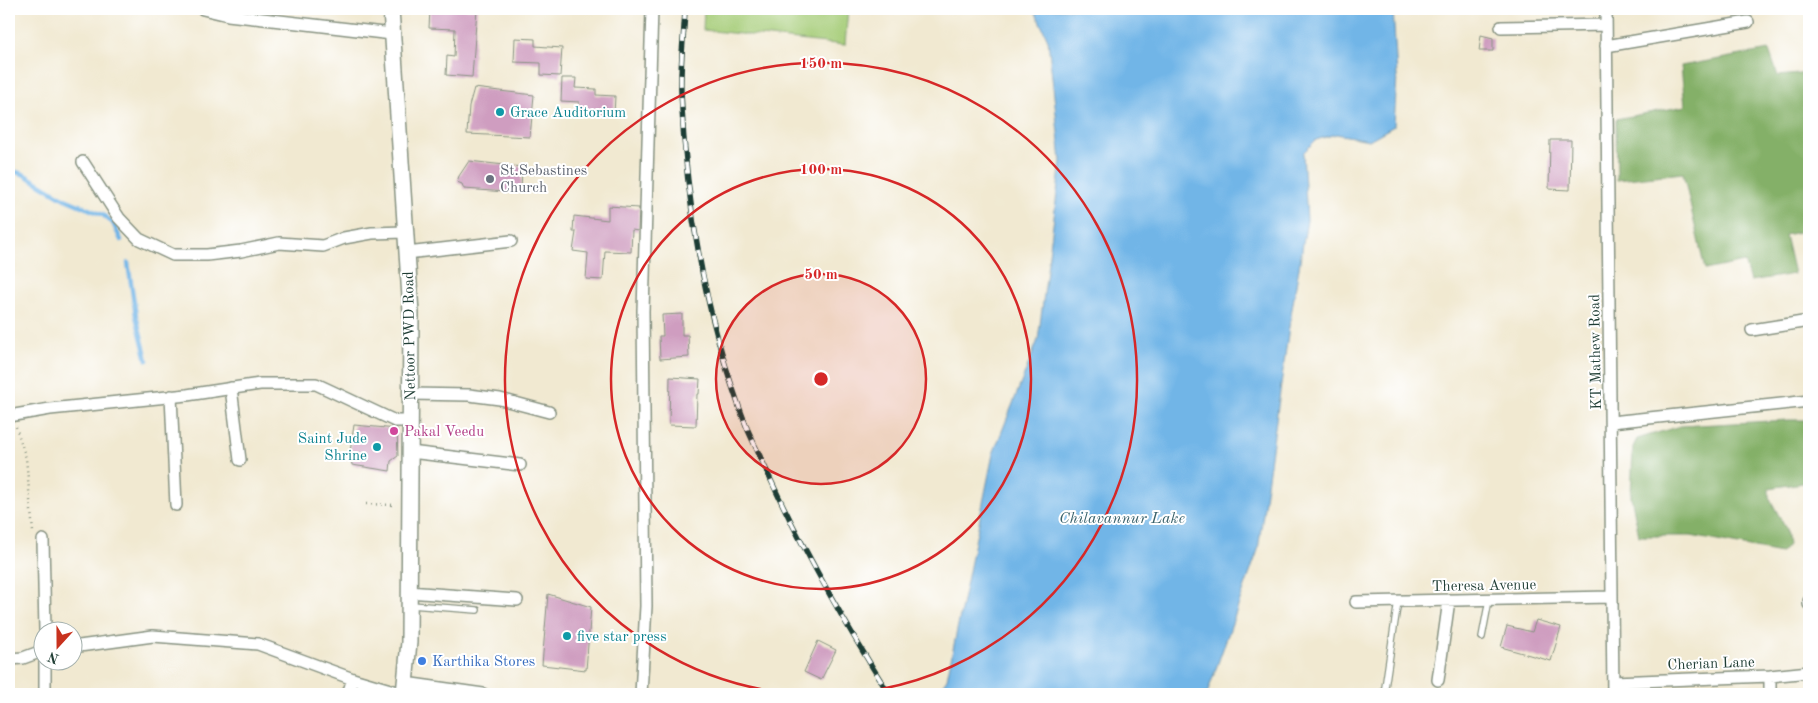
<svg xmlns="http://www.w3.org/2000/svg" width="1818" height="703" font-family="'Old Standard TT',serif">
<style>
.green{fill:#a5cc77;stroke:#628456}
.forest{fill:#84b068;stroke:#52764e}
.water{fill:#71b5e7;stroke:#48798e}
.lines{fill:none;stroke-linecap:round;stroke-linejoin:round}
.stream{stroke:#71b5e7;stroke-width:4.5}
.building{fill:#cf9dc0}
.lane-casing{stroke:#889382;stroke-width:8}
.street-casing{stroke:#889382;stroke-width:14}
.secondary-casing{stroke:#889382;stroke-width:18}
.path{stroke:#889382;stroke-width:2.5;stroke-dasharray:1 4;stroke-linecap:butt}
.lane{stroke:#fff;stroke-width:5.5}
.street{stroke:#fff;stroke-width:11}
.secondary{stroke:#fff;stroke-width:15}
.rail-casing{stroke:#1f3d34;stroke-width:5.5}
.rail{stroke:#fff;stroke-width:4;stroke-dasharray:11;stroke-linecap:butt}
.ring{fill:none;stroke:#d62828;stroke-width:2.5}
.culture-dot{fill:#0f9aa8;stroke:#fff;stroke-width:2}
.worship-dot{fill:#6b7280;stroke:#fff;stroke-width:2}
.hotel-dot{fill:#d1479c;stroke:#fff;stroke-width:2}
.shop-dot{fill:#3f7fe0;stroke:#fff;stroke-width:2}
.labels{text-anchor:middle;stroke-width:4;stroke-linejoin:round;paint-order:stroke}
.culture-label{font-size:15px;fill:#0d838f;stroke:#fff;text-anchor:start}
.worship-label{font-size:15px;fill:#5b616d;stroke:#fff;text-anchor:start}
.street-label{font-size:15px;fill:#1f3d34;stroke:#fff}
.hotel-label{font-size:15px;fill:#b23c85;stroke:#fff;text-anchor:start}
.shop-label{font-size:15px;fill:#366cbe;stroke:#fff;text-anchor:start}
.water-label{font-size:16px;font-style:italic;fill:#38616a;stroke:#fff}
.centre{fill:#d62828;stroke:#fff;stroke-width:2.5}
.ring-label{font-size:15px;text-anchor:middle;font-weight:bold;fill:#d62828;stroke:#fff;stroke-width:4;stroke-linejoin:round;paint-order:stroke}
</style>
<rect width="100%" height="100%" fill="#fff"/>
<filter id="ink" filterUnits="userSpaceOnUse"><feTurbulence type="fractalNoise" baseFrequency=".02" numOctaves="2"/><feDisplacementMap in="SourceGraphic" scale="10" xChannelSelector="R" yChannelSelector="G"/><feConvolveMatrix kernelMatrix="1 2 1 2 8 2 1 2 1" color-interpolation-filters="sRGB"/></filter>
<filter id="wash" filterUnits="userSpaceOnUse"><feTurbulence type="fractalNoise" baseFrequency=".0096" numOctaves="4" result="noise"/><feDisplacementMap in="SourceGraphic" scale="20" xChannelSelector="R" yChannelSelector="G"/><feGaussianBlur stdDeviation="1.12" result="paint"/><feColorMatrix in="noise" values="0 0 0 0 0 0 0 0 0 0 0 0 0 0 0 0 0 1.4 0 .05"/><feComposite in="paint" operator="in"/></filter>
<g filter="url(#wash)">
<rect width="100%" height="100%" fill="#f1e9d1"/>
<path class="green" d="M704 9H848L845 45 703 30Z"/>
<path class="forest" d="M1769 50 1778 76 1809 73V230L1785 235 1794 274 1750 281 1744 262 1705 270 1683 173 1617 180 1616 119 1685 106 1681 66Z
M1788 420H1809V482L1769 488V497L1786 529 1788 545 1781 553 1691 536H1639L1631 496 1633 447 1637 439 1680 426Z"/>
<path class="water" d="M1036 9H1393L1397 76 1394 126 1369 140 1336 134 1316 140 1303 153 1307 220 1289 327 1258 550 1207 694H936L947 679 993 454 1038 340 1054 217 1061 161 1048 40 1036 13Z"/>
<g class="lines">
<path class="stream" d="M9 170 23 174 65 199 103 215 113 223 121 240
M128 263 136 316 147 360"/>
</g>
<g id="blocks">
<path class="building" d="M430 9H477L472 77 446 75 447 56 454 57 455 29 429 28Z
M1481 35 1493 38V51H1479Z
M515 38 535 39V46L562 48 560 76 541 75V63L514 62Z
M562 78H576L575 88 596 89V95L615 96 614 115 579 112V102L561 101Z
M474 88 534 95 530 137 467 134 469 106Z
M1550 140H1571L1570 190 1549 189Z
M469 161 522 167 521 193 464 189 462 184 457 182 459 176Z
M608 206 639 208 638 231 632 230 631 252 605 251 603 280 586 279 588 253 573 251 576 232H573L574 216 608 220Z
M682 314V335H688L689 357 660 359 659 336H663L662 315Z
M670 377 700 379 699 394H697L696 426 669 425Z
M354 425 397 429 398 456 391 461 390 471 352 465 350 452Z
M548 594 591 607 586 670 542 665Z
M1536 620 1561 627 1551 661 1501 647 1507 626 1532 632Z
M818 641 836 650 821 680 804 672Z"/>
</g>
</g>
<g filter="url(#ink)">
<use href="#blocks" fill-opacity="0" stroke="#889382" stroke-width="1"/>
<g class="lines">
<g class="lane-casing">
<path id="lane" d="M411 605 477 610
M1482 637 1489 600
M1384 694 1398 601"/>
</g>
<g class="street-casing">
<path id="street" d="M203 9 228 15 392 34
M1606 9 1613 694
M1501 27 1606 25
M1606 46 1748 22
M83 162 119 218 139 239 173 255H207L241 251 279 243 323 246 344 238 372 233 405 232
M407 253 511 241
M1752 330 1809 321
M231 388 240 460
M410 394 469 395 500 399 549 412
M171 396 176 505
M9 416 50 409 187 395 260 384H316L395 421H410
M1611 422 1809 401
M410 452 520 465
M43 540 45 630
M408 592 517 600
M1809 601V604
M1356 602 1612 597
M72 647 153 636 258 644 353 679
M9 659 23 658 42 651
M1770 676V694
M1438 680 1449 600
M1613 682 1770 676 1809 672
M405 683 483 694
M45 694V660
M348 694 353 679 404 694
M641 694 646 606 643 311 652 9"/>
</g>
<g class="secondary-casing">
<path id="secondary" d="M391 9 411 313 409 642 404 694"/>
</g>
<path class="path" d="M16 427 26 458 33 532
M366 504 395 505"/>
<use href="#lane" class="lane"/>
<use href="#street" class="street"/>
<use href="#secondary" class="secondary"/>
<g class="rail-casing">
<path id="rail" d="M685 9C684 36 680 64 681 92 686 205 706 322 747 428 754 444 762 460 769 476 804 552 845 624 889 694"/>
</g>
<use href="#rail" class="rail"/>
</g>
</g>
<circle cx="821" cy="379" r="105" fill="#d62828" fill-opacity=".12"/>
<g class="ring">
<circle cx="821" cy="379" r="105"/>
<circle cx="821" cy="379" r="210"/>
<path d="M799 694A316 316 0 1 1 843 694"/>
</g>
<g class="culture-dot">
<circle cx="500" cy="112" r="5"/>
<circle cx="377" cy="447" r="5"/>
<circle cx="567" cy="636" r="5"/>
</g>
<circle class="worship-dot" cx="490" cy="179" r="5"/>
<circle class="hotel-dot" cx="394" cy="431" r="5"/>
<circle class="shop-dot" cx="422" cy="661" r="5"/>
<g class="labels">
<g class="culture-label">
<text x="510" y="117">Grace Auditorium</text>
<text x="367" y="443" text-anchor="end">Saint Jude<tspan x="367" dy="17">Shrine</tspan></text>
<text x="577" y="641">five star press</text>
</g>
<g class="worship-label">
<text x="500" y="175">St.Sebastines<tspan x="500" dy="17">Church</tspan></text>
</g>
<g class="street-label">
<text transform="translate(409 336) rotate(-91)" y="5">Nettoor PWD Road</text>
<text transform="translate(1595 352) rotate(-91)" y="5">KT Mathew Road</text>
<text transform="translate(1484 585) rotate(-1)" y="5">Theresa Avenue</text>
<text transform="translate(1711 663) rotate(-2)" y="5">Cherian Lane</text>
</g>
<g class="hotel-label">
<text x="404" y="436">Pakal Veedu</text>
</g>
<g class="shop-label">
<text x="432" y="666">Karthika Stores</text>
</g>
<g class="water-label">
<text x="1122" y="523">Chilavannur Lake</text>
</g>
</g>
<circle cx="821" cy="379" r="8" class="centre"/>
<g class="ring-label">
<text x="821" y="68">150 m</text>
<text x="821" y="174">100 m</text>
<text x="821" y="279">50 m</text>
</g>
<rect width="1818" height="703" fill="none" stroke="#fff" stroke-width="30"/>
<g transform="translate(58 646) rotate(201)"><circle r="24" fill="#ffffff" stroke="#a5b1ae"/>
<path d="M0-4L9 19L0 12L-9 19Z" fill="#c8321e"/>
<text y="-8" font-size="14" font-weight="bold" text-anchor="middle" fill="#1f3d34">N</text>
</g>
</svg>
